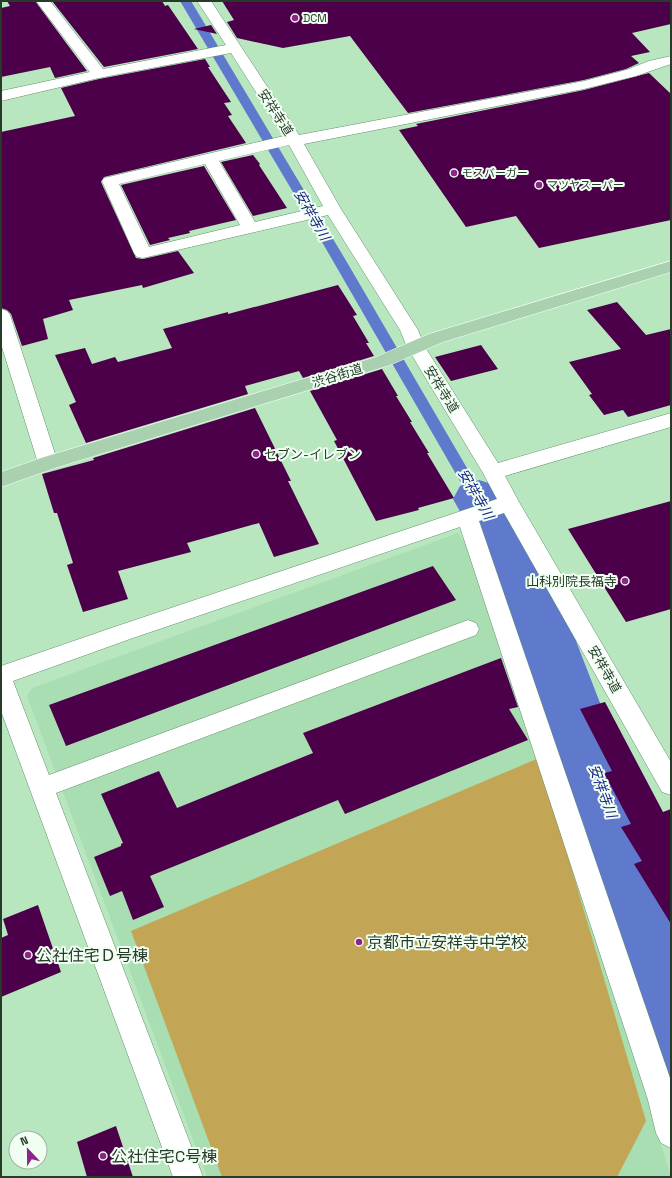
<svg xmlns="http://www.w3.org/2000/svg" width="672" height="1178" font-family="'Space Grotesk','Noto Sans JP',sans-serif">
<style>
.built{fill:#a8deb1}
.green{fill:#c2a555}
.water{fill:#5f79cd}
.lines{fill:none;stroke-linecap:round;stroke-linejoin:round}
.river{fill:#5f79cd;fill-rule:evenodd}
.building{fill:#4b0049}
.minor-casing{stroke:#638e6a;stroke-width:1}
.major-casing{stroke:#fff;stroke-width:1}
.minor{fill:#fff;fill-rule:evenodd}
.major{fill:#a9d1b0;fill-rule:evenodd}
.poi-dot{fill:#8c2489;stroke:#f0fff2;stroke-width:1.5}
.labels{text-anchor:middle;stroke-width:4;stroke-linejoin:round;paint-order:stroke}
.far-poi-label{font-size:11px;fill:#283b2b;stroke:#f0fff2;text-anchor:start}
.street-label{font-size:13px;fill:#283b2b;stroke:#f0fff2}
.poi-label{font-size:13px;fill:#283b2b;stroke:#f0fff2;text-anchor:start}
.water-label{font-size:14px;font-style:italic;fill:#182285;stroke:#f0fff2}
.near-poi-label{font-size:16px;fill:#283b2b;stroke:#f0fff2;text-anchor:start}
</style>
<rect width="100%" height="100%" fill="#b8e7bf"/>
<path class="built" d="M458 533 471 552 530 708 671 1177H207L27 696 32 688Z"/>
<path class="green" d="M539 758 646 1121 617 1177H222L131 931Z"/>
<path class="water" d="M180 1H191L200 16 348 264 513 547 566 709 584 774 671 1016V1084L632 943 510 582 464 488 303 209Z"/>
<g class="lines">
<path class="river" d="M479 480 498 486 548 569 649 829 671 905V1065L646 1055 635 1030 585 829 493 570 453 499 460 486Z"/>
</g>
<path class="building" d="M7 1H35L87 71 55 78 50 67 1 77V8L10 6Z
M52 1H162L165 6 168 5 198 49 104 67Z
M222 1H671V24L632 33 650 52 631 56 639 63 626 69 584 80 408 113 350 36 283 48 237 38 227 22 234 20Z
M211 25 217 34 194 29Z
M205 59 210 67H208L231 102 224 103 232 115 228 116 246 143 104 177 101 182 136 258 143 259 178 251 194 273 143 288 142 285 69 300 73 310 43 319 48 339 22 346 11 314 7 310 1 308V132L75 116 61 88 99 79Z
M649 73 671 94V220L539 248 516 216 466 227 399 130 418 126 416 124 584 90Z
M253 155 260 164 259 165 287 208 253 216 221 162Z
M204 166 236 220 189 231 190 233 168 238 170 240 150 245 121 185Z
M338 285 357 315 353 316 369 343H366L374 356 303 378 299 371 245 386 248 394 86 443 69 405 76 402 55 355 85 348 92 364 115 357 118 362 172 348 163 329 228 312V314Z
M617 302 646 335 671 329V405L628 417 623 410 604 415 589 395 592 394 569 362 621 349 587 310Z
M481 345 498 369 451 381 435 357Z
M382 369 398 396H396L412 422H410L429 453H427L454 498 418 508 419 510 376 521 334 441 337 440 310 391Z
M255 408 291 481H288L319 544 274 557 259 523 187 543 191 552 118 571 128 599 83 612 67 565 73 563 57 513H54L42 474 94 460 93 458Z
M671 501V609L626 622 568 529Z
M433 566 456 600 66 746 49 705Z
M501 658 518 707 509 709 528 740 345 814 338 800 150 876 164 907 133 920 122 891 110 896 94 857 121 846V844L123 843 101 794 159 771 177 808 313 753 303 733Z
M605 702 663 812 671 809V924L634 864 642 861 621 827 631 824 604 773 612 771 580 709Z
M38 905 61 972 1 997V938L8 935 3 919Z
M116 1126 133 1177H87L77 1142Z"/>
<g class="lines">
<g class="minor-casing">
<path id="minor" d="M36 1H50L103 69 226 45 197 1H211L299 135 584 81 626 70 649 61 671 56V64L636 76 584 89 304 144 341 209 418 330 425 347 498 463 671 413V427L505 476 519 502 671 762V795L662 792 504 513 479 521 671 1081V1148L661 1143 656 1133 648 1100 460 527 133 638 13 681 49 775 460 623 468 620 476 623 479 629 476 635 56 793 203 1177H173L1 711V666L117 626 497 499 483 473 407 347 400 330 328 215 143 258 137 257 134 253 102 181 104 178 284 136 231 53 99 78 1 101V91L90 72ZM289 145 323 206 255 222 219 161ZM205 164 240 225 149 247 119 184Z
M1 309 7 311 10 315 58 463 55 468 48 470 41 468 38 463 1 344Z"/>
</g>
<g class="major-casing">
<path id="major" d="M671 261V272L443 342 390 365 55 468 1 487V472L41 458 376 357 429 334Z"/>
</g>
<use href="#minor" class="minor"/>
<use href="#major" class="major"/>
</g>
<g class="poi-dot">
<circle cx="295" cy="18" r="4"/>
<circle cx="454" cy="173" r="4"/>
<circle cx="539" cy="185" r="4"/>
<circle cx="256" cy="454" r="4"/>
<circle cx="625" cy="581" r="4"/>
<circle cx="359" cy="942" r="4"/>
<circle cx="28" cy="955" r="4"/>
<circle cx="103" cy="1156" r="4"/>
</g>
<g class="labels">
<g class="far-poi-label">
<text x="303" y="22">DCM</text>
<text x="462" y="177">モスバーガー</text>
<text x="547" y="189">マツヤスーパー</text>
</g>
<g class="street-label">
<text transform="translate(276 112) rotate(57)" y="5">安祥寺道</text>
<text transform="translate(337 375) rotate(-17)" y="5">渋谷街道</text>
<text transform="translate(442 389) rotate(58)" y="5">安祥寺道</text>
<text transform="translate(605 669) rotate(60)" y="5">安祥寺道</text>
</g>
<g class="poi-label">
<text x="264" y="459">セブン-イレブン</text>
<text x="617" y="586" text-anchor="end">山科別院長福寺</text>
</g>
<g class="water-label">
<text transform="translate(312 215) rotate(60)" y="5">安祥寺川</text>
<text transform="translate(476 494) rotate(60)" y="5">安祥寺川</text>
<text transform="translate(603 791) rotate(70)" y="5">安祥寺川</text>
</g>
<g class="near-poi-label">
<text x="367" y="948">京都市立安祥寺中学校</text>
<text x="36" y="961">公社住宅Ｄ号棟</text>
<text x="111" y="1162">公社住宅C号棟</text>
</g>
</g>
<rect width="672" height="1178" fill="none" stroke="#283b2b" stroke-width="4"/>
<g transform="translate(28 1150) rotate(338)"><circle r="19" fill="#f0fff2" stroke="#a0b1a2"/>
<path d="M0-3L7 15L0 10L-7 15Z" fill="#8c2489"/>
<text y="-6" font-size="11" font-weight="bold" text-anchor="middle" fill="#283b2b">N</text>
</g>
</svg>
